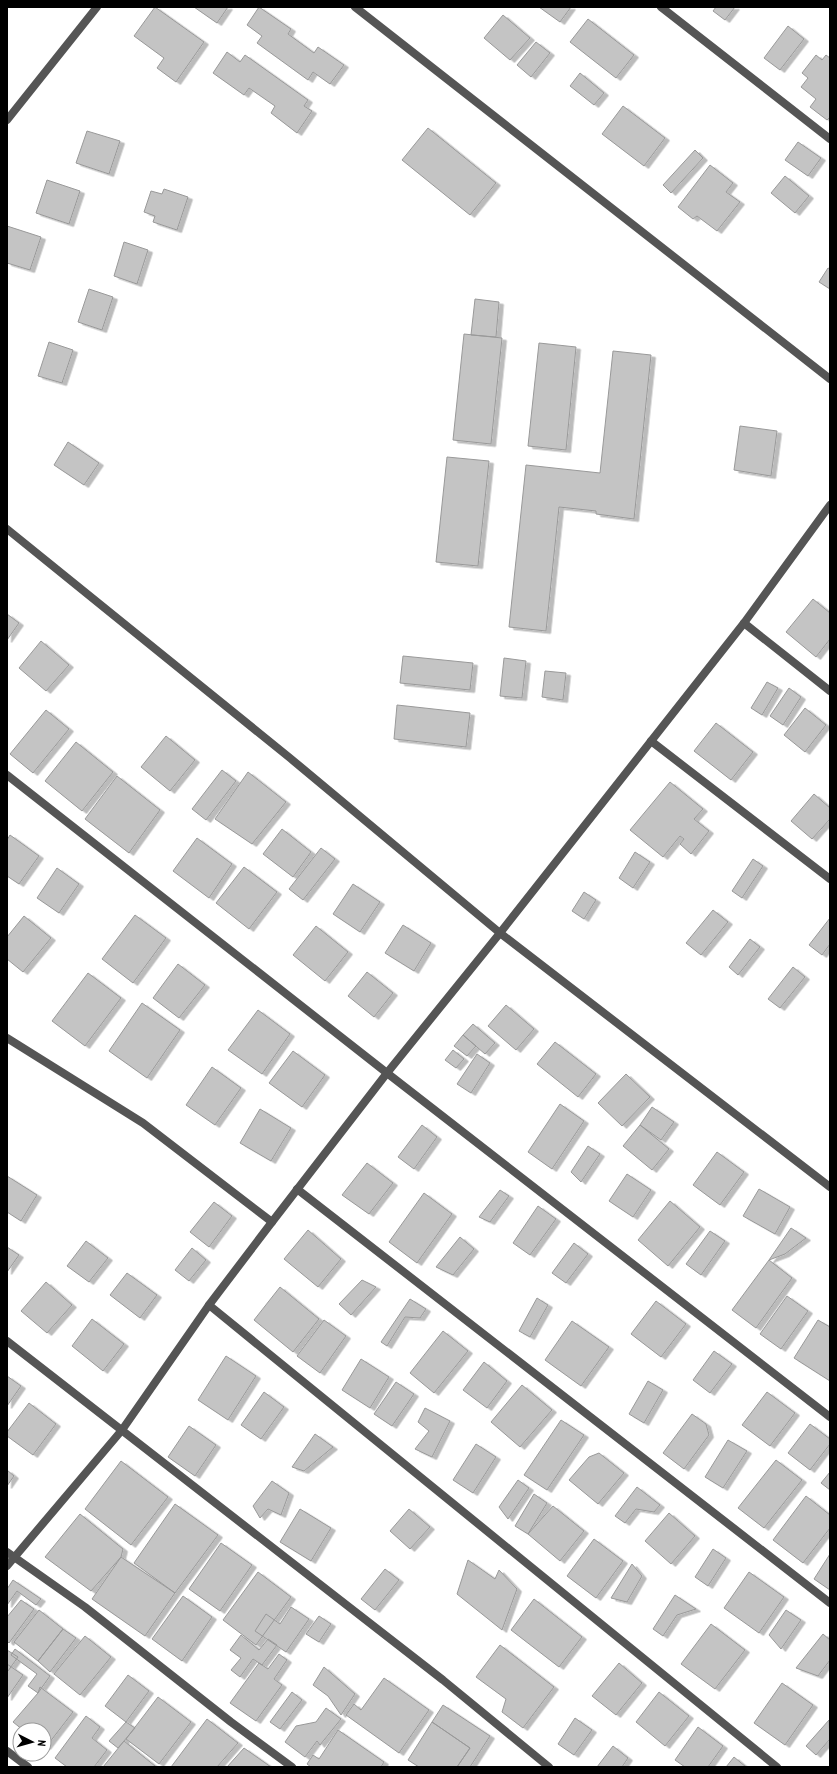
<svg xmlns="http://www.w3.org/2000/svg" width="837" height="1774" font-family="'PT Sans Narrow',sans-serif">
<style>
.building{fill:#c4c4c4;stroke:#999;filter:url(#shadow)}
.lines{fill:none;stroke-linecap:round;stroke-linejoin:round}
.minor{stroke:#555;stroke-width:8}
.tertiary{stroke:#555;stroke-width:8}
</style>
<defs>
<filter id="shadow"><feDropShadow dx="4.5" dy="2.5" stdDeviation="0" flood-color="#0004"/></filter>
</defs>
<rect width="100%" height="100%" fill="#fff"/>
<path class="building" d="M155 7 204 42 176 82 157 68 164 58 134 36Z
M194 7H228L217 23Z
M259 7 291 29 288 34 314 53 318 47 344 65 330 84 313 72 308 80 257 43 262 36 247 25Z
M539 7H571L560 22Z
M716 7H735L725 20 713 11Z
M503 15 530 38 510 60 484 38Z
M588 19 634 55 616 78 570 42Z
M788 26 804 39 780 70 764 58Z
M536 42 550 53 531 77 517 65Z
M227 52 240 62 245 55 308 100 304 106 312 111 297 133 271 113 275 106 249 88 244 95 213 73Z
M816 55 822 60 826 55 830 58V117L827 120 810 107 816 99 801 87 808 78 802 73Z
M580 73 604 93 594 105 570 86Z
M623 106 665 138 644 166 602 134Z
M428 128 496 183 470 215 402 160Z
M87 131 120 141 109 174 76 163Z
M798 142 821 158 808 176 785 160Z
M695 150 703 158 671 193 663 185Z
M710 165 733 183 726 192 740 202 717 231 697 216 693 219 678 207Z
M785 176 809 196 795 213 771 193Z
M47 180 80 191 69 224 36 213Z
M164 189 188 197 177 230 153 222 155 216 144 212 151 191 162 194Z
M7 226 41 237 30 270 7 263Z
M124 242 148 250 137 284 114 276Z
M828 268 830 269V289L819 282Z
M89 289 113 297 102 330 78 322Z
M475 299 499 302 496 337 471 335Z
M464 334 502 338 491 444 453 440Z
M49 342 73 350 62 383 38 376Z
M539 343 576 347 566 450 528 446Z
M613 351 651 355 634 519 596 514V511L559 507 546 631 509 627 526 465 600 473Z
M740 426 777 431 771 476 734 470Z
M68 442 99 463 84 485 54 465Z
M447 457 489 461 478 566 436 562Z
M813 599 830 613V639L816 657 786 632Z
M7 614 19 623 7 640Z
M41 641 69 665 46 691 19 668Z
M403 656 473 663 470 690 400 683Z
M504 658 526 661 522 698 500 696Z
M545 671 566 673 563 700 542 697Z
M767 682 778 688 762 715 751 708Z
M789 688 801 697 783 725 770 716Z
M397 705 470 713 466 747 394 739Z
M805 708 826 725 805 752 784 735Z
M46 710 69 729 33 773 10 754Z
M716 723 753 752 731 780 694 751Z
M166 736 195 760 170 791 141 767Z
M76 742 113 772 82 811 45 781Z
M222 770 236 781 206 820 192 809Z
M248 772 286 802 252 844 215 819Z
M117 776 160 810 129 853 85 819Z
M670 782 703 809 694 819 709 831 691 854 680 844 684 839 680 836 663 857 630 830Z
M814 794 830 808V819L812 839 791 821Z
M282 829 311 852 293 877 263 854Z
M10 835 39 856 19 884 7 876V840Z
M197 838 232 864 209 898 173 871Z
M321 848 335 859 303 900 289 889Z
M635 852 650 862 633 888 619 878Z
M753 859 763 866 742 898 732 891Z
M244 867 277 892 249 929 216 903Z
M57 868 79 884 59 913 37 898Z
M353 884 380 902 360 932 333 914Z
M584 892 596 900 584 919 572 911Z
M713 910 728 922 701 955 686 943Z
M135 915 166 938 133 983 102 959Z
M24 916 51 938 23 972 7 959V937Z
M830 918V944L822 955 809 945Z
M403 925 431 943 414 971 385 953Z
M316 926 348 952 325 981 293 955Z
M750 939 760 947 738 975 729 967Z
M178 964 205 985 179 1018 153 998Z
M793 967 805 977 780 1008 768 999Z
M367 972 393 993 374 1017 348 996Z
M88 973 121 998 85 1046 52 1021Z
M142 1003 180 1030 147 1078 109 1051Z
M506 1005 534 1029 516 1050 488 1026Z
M258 1010 290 1034 262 1074 228 1050Z
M473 1024 495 1043 485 1054 463 1035Z
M463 1035 476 1046 467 1056 454 1046Z
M555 1042 596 1074 578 1097 537 1064Z
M453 1050 464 1059 456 1068 445 1060Z
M293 1051 325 1075 302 1107 269 1083Z
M477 1054 490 1063 471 1093 457 1084Z
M212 1067 241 1088 215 1125 186 1105Z
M626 1074 650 1097 622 1126 598 1103Z
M560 1104 584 1121 552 1169 528 1152Z
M652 1107 674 1122 661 1140 640 1125Z
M260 1109 291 1128 271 1161 240 1143Z
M422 1125 437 1137 414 1169 398 1157Z
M640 1125 669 1149 652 1170 623 1146Z
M588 1146 600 1154 581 1182 571 1172Z
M717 1152 744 1172 720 1205 693 1185Z
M367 1163 393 1183 369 1214 342 1195Z
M627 1174 651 1190 633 1217 609 1201Z
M7 1176 37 1195 21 1221 7 1212Z
M759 1189 790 1207 775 1234 743 1216Z
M500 1190 509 1196 490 1222 479 1217Z
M424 1193 452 1214 417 1263 389 1242Z
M670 1201 700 1227 668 1266 638 1240Z
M214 1202 232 1216 209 1247 190 1232Z
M538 1206 556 1219 530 1255 513 1243Z
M791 1228 806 1238 785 1254 769 1260Z
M308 1230 341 1259 318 1287 284 1259Z
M710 1231 725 1241 701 1275 686 1264Z
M460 1237 474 1249 453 1275 436 1267Z
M86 1241 108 1258 89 1282 67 1266Z
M574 1243 588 1254 566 1283 552 1273Z
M7 1247 19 1255 7 1272Z
M192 1248 206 1260 189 1281 175 1270Z
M769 1260 792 1278 756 1328 732 1310Z
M127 1273 157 1295 140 1318 110 1295Z
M362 1280 376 1287 351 1315 339 1304Z
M46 1282 72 1305 47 1333 21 1311Z
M280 1287 319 1319 293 1352 254 1320Z
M787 1296 808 1311 781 1349 760 1334Z
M537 1298 548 1305 530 1337 519 1331Z
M410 1299 426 1309 420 1318 405 1317 387 1346 381 1342Z
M656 1301 686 1324 661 1357 631 1334Z
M92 1319 124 1344 103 1371 72 1346Z
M324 1320 346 1336 320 1373 297 1356Z
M818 1320 830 1327V1381L794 1358Z
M572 1321 609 1347 581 1386 545 1360Z
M443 1331 468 1351 434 1393 410 1373Z
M714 1351 732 1364 710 1393 693 1380Z
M226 1356 256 1376 228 1420 198 1400Z
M361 1359 389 1377 370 1408 342 1390Z
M484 1362 507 1381 487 1408 463 1390Z
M7 1376 21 1386 7 1406Z
M648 1381 663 1390 644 1423 629 1414Z
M396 1382 414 1394 392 1426 374 1414Z
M522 1385 552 1410 520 1447 491 1422Z
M264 1392 284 1407 261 1439 241 1425Z
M767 1392 795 1413 770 1446 742 1425Z
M29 1403 56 1424 33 1455 7 1436V1432Z
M425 1408 450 1421 432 1457 415 1449 429 1431 418 1422Z
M692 1414 706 1424 709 1435 684 1469 663 1453Z
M561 1420 584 1435 547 1490 524 1475Z
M810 1424 830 1439V1444L810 1470 788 1453Z
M189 1426 216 1445 195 1476 168 1457Z
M315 1434 333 1447 304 1471 292 1467Z
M728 1440 747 1451 723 1488 705 1477Z
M476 1444 496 1457 473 1493 453 1480Z
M599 1453 624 1473 598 1504 569 1480 589 1457Z
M776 1460 802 1480 764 1528 738 1508Z
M121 1461 168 1497 131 1545 85 1509Z
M7 1470 14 1476 7 1486Z
M830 1472V1490L821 1483Z
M518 1480 529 1488 508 1519 499 1507Z
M272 1481 289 1493 281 1515 268 1509 260 1518 253 1506Z
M637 1487 660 1505 654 1512 636 1509 625 1523 615 1516Z
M534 1494 547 1503 528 1534 515 1526Z
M806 1496 830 1515V1528L803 1563 773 1540Z
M175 1504 218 1535 175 1593 134 1563Z
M553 1506 584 1531 560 1561 528 1534Z
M300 1509 331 1528 311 1561 280 1542Z
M409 1509 430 1527 410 1549 390 1531Z
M669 1513 695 1536 671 1564 645 1541Z
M80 1514 123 1549 121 1557 91 1591 45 1557Z
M594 1539 623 1561 596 1598 567 1576Z
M221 1543 252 1565 220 1611 189 1589Z
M713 1549 726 1558 708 1586 695 1577Z
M830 1554V1590L814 1579Z
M121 1557 175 1593 145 1636 92 1599Z
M468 1560 495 1579 499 1570 517 1589 502 1630 457 1594Z
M632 1564 642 1576 627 1602 611 1598Z
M385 1569 399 1580 375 1610 361 1599Z
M258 1572 291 1597 256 1645 223 1620Z
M749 1572 784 1597 759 1633 724 1608Z
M13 1580 41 1599 36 1605 17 1591 7 1605V1589Z
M675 1595 696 1609 677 1615 663 1636 653 1629Z
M183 1596 212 1617 182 1661 152 1639Z
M534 1599 582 1637 559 1667 511 1630Z
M21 1600 34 1609 9 1643 7 1641V1617Z
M291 1607 309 1619 286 1652 255 1631 266 1614 280 1624Z
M39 1610 63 1629 38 1661 14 1642Z
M786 1610 801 1620 781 1649 769 1635Z
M319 1616 331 1624 319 1642 306 1634Z
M711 1624 745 1650 715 1689 681 1664Z
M63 1629 76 1638 50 1672 38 1661Z
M823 1634 830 1640V1660L818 1676 796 1668Z
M241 1635 259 1650 268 1639 277 1645 262 1665 253 1659 240 1677 231 1670 241 1658 230 1650Z
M85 1636 111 1657 80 1695 54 1674Z
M500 1645 554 1687 523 1728 502 1712 506 1699 476 1677Z
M15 1649 50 1676 38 1693 28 1686 37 1674 11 1655Z
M7 1650 18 1657 8 1671 7 1670Z
M279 1654 287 1660 274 1679 282 1685 256 1721 230 1703 259 1663 268 1669Z
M619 1663 642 1683 616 1715 592 1696Z
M7 1664 23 1675 7 1698Z
M324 1667 355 1694 341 1715 328 1696 313 1685Z
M128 1675 149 1691 126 1722 105 1706Z
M384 1678 429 1710 399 1753 346 1715 354 1704 361 1710Z
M782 1683 813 1705 785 1745 754 1723Z
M40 1687 73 1712 46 1747 44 1746V1730H23L13 1722 38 1693Z
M292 1692 302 1700 280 1729 270 1722Z
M659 1692 689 1716 665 1746 636 1722Z
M158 1697 191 1722 159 1764 126 1739Z
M443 1705 490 1736 470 1767H457L470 1748 432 1722Z
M326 1708 341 1719 320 1745 317 1741 305 1757 285 1742 296 1726 316 1722Z
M86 1716 100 1727 92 1738 107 1750 94 1767H67L55 1758Z
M575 1718 592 1730 574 1755 558 1744Z
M207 1719 238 1743 217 1767H171Z
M829 1720 830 1739 816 1755 806 1746Z
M126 1722 135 1728 118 1748 109 1741Z
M432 1722 470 1748 457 1767H419L408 1760Z
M698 1727 723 1746 708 1767H685L675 1760Z
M338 1730 384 1762 381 1767H311L307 1764 313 1755 319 1759Z
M124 1741 155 1766 154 1767H103Z
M613 1746 628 1758 622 1767H597Z
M244 1748 271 1767H227Z
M734 1757 746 1767H726Z"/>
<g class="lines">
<path class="minor" d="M355 7 830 379
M661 7 830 139
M7 120 97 7
M7 529 290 758 500 933 830 1187
M744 623 830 691
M651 741 830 879
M7 775 387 1073 830 1417
M7 1038 143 1123 272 1222
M297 1189 830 1603
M209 1305 777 1767
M7 1341 443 1680 549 1767
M7 1552 85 1607 231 1722 292 1767
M7 1751 28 1767"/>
<path class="tertiary" d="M7 1566 122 1430 209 1305 272 1222 387 1073 500 933 744 623 830 505"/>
</g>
<rect width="837" height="1774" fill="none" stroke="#000000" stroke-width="16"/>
<g transform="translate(32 1742) rotate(96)"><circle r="19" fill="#ffffff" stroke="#999999"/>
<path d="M0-3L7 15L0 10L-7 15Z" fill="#000000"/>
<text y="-6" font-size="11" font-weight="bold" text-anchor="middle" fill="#000000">N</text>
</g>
</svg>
